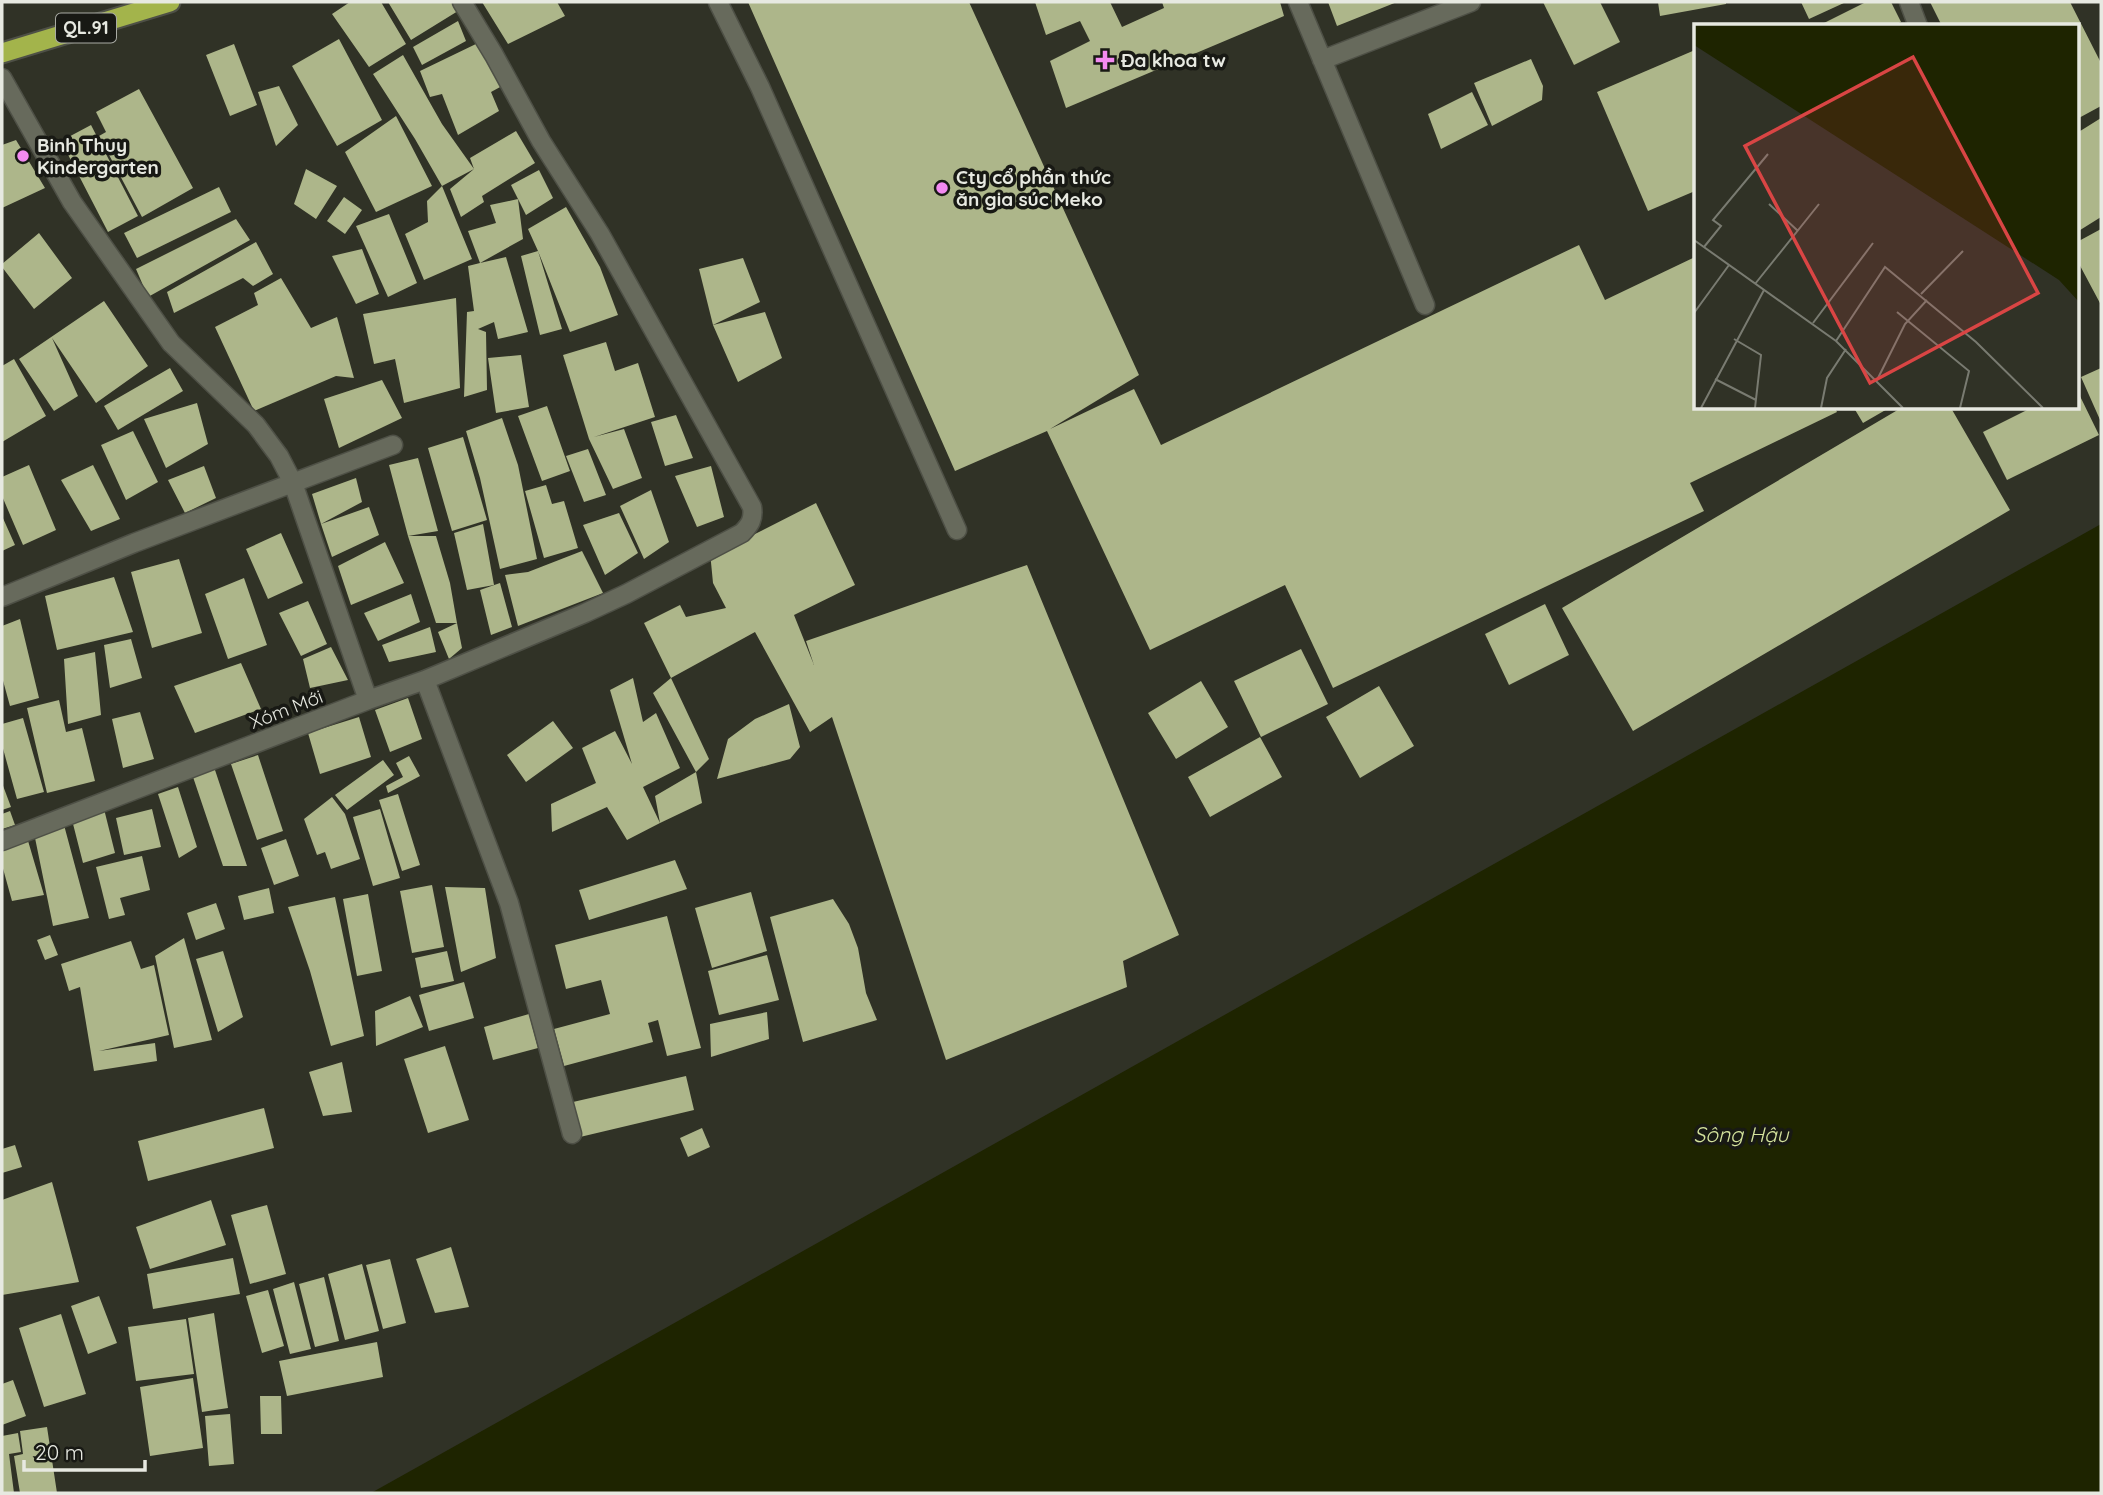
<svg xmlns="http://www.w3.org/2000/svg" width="2103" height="1495" font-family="Quicksand,sans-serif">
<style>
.water{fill:#1e2400}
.building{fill:#adb68a}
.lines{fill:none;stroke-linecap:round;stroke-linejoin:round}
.service-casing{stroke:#4e5046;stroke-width:21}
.minor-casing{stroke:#4e5046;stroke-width:21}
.trunk-casing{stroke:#4e5046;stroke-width:23}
.service{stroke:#676a5c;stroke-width:18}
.minor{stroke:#676a5c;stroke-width:18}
.trunk{stroke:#a3b44b;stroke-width:19}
.poi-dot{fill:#f38af1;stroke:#181914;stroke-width:2.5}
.labels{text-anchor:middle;stroke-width:7;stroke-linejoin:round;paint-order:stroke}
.shield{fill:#181914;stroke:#a9aba4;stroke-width:2}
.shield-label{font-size:18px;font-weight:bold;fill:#e7e9e1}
.poi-label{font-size:19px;font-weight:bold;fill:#e7e9e1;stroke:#181914;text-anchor:start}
.street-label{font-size:19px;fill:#e7e9e1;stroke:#181914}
.water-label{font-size:21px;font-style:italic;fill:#d5e39d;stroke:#181914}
.inset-road{fill:none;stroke:#797b71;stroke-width:2}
.view{fill:#d94544;fill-opacity:0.15;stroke:#d94544;stroke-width:3.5}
.inset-edge{fill:none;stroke:#e7e9e1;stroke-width:3.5}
</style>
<rect width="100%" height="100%" fill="#303226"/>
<path class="water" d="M2101 524V1493H371Z"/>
<path class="building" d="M350 2H381L406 44 369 67 332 14Z
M388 2H453L458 11 411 40Z
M482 2H557L565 16 508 44Z
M748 2H969L1139 375 1050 429 1134 389 1161 445 1579 245 1605 300 1695 257V408H1835L1837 412 1690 483 1704 511 1333 688 1285 585 1150 650 1047 431 955 471Z
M1035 2H1110L1122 27 1164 8 1162 2H1280L1284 16 1066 108 1050 61 1090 41 1080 21 1046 35Z
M1328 2H1397L1337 26Z
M1543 2H1600L1620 42 1574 65Z
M1658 2H1726V4L1660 16Z
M1801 2H1846L1809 19Z
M1866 2H1891L1901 22 1892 26H1818Z
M1930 2H2070L2101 63V106L2077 119V26H1942Z
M458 21 466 41 422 65 413 47Z
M339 39 382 120 337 146 292 66Z
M478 43 502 86 491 92 499 111 458 135 442 94 430 97 420 71Z
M234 44 257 105 230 116 206 55Z
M1695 50V191L1648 211 1597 92Z
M403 55 442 124 474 169 470 158 516 131 535 163 482 196 484 202 461 217 450 189 474 169 442 186 415 139 373 74Z
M1531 59 1543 86 1542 100 1492 126 1474 83Z
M279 86 298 125 276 146 258 92Z
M139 89 193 188 142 217 99 136 106 132 96 112Z
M1472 92 1488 125 1441 149 1428 114Z
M396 116 432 186 376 212 345 152Z
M2101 118V217L2077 232V133Z
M91 125 138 216 108 232 61 141Z
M16 140 45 188 2 208V145Z
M306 169 337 186 316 219 294 204Z
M539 170 553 198 526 215 511 185Z
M442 186 472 259 424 280 405 234 428 222 427 201Z
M219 187 231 212 137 258 124 233Z
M344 197 362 210 345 234 327 221Z
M518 199 523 239 480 263 506 257 528 332 498 339 494 322 478 329 486 332 487 390 464 397 467 312 474 311 468 266 480 263 468 231 496 223 490 205Z
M566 207 600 267 618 315 570 332 538 251 562 329 540 335 521 256 538 251 528 229Z
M389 214 417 283 388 297 356 226Z
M236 219 250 240 148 297 136 269Z
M2101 229V305L2077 260V242Z
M39 233 72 278 34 309 2 267V264Z
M256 242 273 274 253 286 243 278 174 313 167 292Z
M362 249 379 294 356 304 332 256Z
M743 258 760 302 713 325 765 312 782 358 738 382 713 325 699 269Z
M281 278 311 328 337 317 354 378 336 376 254 411 215 327 258 305 254 293Z
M456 298 460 388 404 403 395 359 374 364 363 314Z
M104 301 148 366 96 403 52 338 78 396 54 411 19 359Z
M606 342 615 371 638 363 655 417 594 437 624 429 642 478 613 489 589 439 563 355Z
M521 355 529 407 496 413 488 358Z
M14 359 46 416 2 442V366Z
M170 368 183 391 118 430 104 406Z
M2101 368V422L2081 377Z
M382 380 402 418 339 448 324 399Z
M2077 390 2099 435 2007 480 1983 432 2031 408H2077Z
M197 403 208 444 166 468 144 419Z
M547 406 570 471 542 481 518 416Z
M1854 408H1889L1863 423Z
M1901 408H1951L2010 510 1633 731 1562 608Z
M676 415 693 458 665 466 651 422Z
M502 418 518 465 537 559 500 569 480 478 466 431Z
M133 431 158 482 126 500 101 445Z
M463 437 487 520 452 531 428 448Z
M588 449 606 495 584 502 566 456Z
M418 458 438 531 408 536 389 465Z
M29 465 56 530 23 545 2 496V477Z
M93 465 120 519 91 531 61 480Z
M204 466 216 498 185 513 168 480Z
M711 466 724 517 697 527 675 476Z
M356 478 362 502 321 524 369 507 379 535 332 557 321 524 312 494Z
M546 485 552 504 564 501 578 548 544 558 525 491Z
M651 490 669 542 644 559 620 506Z
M816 503 855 585 794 615 814 665 806 641 1027 565 1179 935 1123 961 1127 987 946 1060 832 717 810 732 755 632 671 678 644 623 680 605 686 617 726 608 713 583 710 552 755 534Z
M619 513 638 553 605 575 583 525Z
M2 516 15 545 2 551Z
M483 524 494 585 467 590 454 533Z
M281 533 303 583 268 599 246 549Z
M408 536H436L450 583 457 623 462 648 449 659 438 632 457 623H436Z
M385 542 404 583 351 605 338 566Z
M582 551 603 593 518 626 505 575 528 572Z
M179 559 202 633 152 648 131 572Z
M114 577 133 632 57 650 45 596Z
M244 578 267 645 228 659 205 594Z
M500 583 512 627 491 635 480 590Z
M411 594 420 622 378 641 364 613Z
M308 601 327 644 301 656 279 613Z
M1545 604 1569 655 1509 685 1485 634Z
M20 619 39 698 10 706 2 677V626Z
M430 627 436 652 389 662 382 645Z
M131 639 142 678 110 688 104 645Z
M331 647 348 680 310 688 303 659Z
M1301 649 1328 704 1261 737 1234 681Z
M95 652 101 715 68 724 64 659Z
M241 663 261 709 195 733 174 686Z
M633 678 643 722 656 713 680 768 643 787 660 823 627 840 607 807 552 832 551 804 596 783 582 748 615 731 632 764 610 690Z
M671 678 709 759 696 772 653 693Z
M1201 681 1228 727 1176 759 1148 713Z
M1379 686 1414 746 1360 778 1326 717Z
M408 698 422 739 390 752 375 710Z
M59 700 66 732 82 728 95 781 47 793 27 708Z
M789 704 800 747 790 759 717 779 728 739 755 719Z
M140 712 154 759 123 768 112 719Z
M359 717 371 757 320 774 308 733Z
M23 718 44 792 17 799 2 745V724Z
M553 721 573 748 526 782 507 755Z
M1260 737 1282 777 1210 817 1188 777Z
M258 755 283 831 257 840 231 764Z
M409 756 420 776 388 793 386 786 403 777 396 763Z
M383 760 394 775 347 810 335 795Z
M214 767 247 866H223L192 774Z
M696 772 702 803 660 823 655 796Z
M2 783 11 807 2 810Z
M178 787 197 847 179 858 158 794Z
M398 794 420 865 402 871 379 800Z
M332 797 345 814 360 859 331 869 325 852 317 855 304 819Z
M104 809 115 853 83 863 72 820Z
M152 809 161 847 124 855 116 818Z
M380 809 400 878 373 886 353 817Z
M10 811 15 825 2 829V814Z
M64 825 89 918 53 926 34 833Z
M26 834 44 895 12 901 2 865V843Z
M286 839 299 876 274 885 261 848Z
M142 856 150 890 120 898 125 915 109 919 96 867Z
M675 860 687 889 589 920 579 890Z
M432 885 444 947 412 953 400 891Z
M445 887 485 888 496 958 461 972Z
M269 888 274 913 244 920 238 896Z
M751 892 767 951 712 968 695 908Z
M368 894 382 971 357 976 343 899Z
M335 897 364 1036 331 1046 310 971 288 907Z
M833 899 849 924 858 948 866 993 877 1020 803 1042 770 917Z
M216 903 225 929 196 940 187 913Z
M667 916 701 1048 667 1056 658 1020 648 1023 653 1042 564 1066 554 1029 610 1014 601 980 566 989 555 945Z
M50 935 58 955 45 960 37 940Z
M184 938 212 1040 174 1048 155 956Z
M131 941 141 969 154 965 169 1035 99 1051 155 1043 157 1061 94 1071 80 987 69 991 61 964Z
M223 951 243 1017 218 1032 196 959Z
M447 951 454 981 421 988 415 958Z
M767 955 779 1000 719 1015 708 971Z
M464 982 474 1018 429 1031 419 995Z
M410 996 423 1027 376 1046 375 1011Z
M767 1012 769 1039 711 1057 710 1024Z
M529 1014 538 1048 493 1060 484 1027Z
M445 1046 469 1120 428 1133 404 1059Z
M342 1062 352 1112 323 1116 309 1072Z
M686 1076 694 1110 580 1137 573 1102Z
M264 1108 274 1148 148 1181 138 1141Z
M702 1128 710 1147 688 1157 680 1138Z
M15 1145 22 1167 2 1173V1149Z
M52 1182 79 1282 2 1295V1200Z
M211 1200 226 1245 150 1269 136 1227Z
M267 1205 286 1274 250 1284 231 1215Z
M451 1247 469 1307 435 1313 416 1259Z
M233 1258 240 1294 153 1309 147 1274Z
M390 1259 406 1323 383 1329 366 1265Z
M362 1264 379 1331 345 1340 328 1274Z
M324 1277 339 1341 315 1347 299 1284Z
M294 1282 311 1349 290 1354 273 1289Z
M268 1290 284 1346 262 1353 246 1296Z
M99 1296 117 1343 88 1354 71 1306Z
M214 1313 228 1408 202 1412 188 1318Z
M61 1314 86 1394 44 1407 19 1328Z
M186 1319 194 1374 136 1381 128 1327Z
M377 1342 383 1377 287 1396 279 1361Z
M193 1378 203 1448 150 1456 140 1387Z
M13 1380 26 1416 2 1425V1384Z
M260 1396H281L282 1434H261Z
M230 1414 234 1464 209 1466 205 1416Z
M47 1427 57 1493H20L14 1456 23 1454 20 1431Z
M18 1433 21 1452 9 1454 14 1493H2V1436Z"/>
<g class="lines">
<g class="service-casing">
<path id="service" d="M718 2 760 87 957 530"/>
</g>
<g class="minor-casing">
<path id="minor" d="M1298 2 1425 305
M1909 2 1918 26
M1322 60 1471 2
M2 78 72 202 171 343 256 425 279 456 293 483 368 700
M2 597 134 543 393 445
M425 680 509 903 572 1134
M2 841 368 700 425 680 585 613 626 594 742 533C750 525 754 519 752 507L600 234 541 141 494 55 462 2"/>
</g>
<g class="trunk-casing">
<path id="trunk" d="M2 53 170 2"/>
</g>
<use href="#service" class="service"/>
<use href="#minor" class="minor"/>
<use href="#trunk" class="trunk"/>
</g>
<g class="poi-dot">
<path d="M1101.5 49.5h7v7h7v7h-7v7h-7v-7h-7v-7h7z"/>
<circle cx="23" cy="156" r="7"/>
<circle cx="942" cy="188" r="7"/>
</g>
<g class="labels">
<rect class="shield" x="56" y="13.5" width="60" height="29" rx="5"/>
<g class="shield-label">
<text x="86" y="34">QL.91</text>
</g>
<g class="poi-label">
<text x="1121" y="67">Đa khoa tw</text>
<text x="37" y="152">Binh Thuy<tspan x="37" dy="22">Kindergarten</tspan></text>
<text x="956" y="184">Cty cổ phần thức<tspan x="956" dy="22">ăn gia súc Meko</tspan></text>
</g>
<g class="street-label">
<text transform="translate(286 709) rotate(-21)" y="7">Xóm Mới</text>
</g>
<g class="water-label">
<text x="1741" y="1142">Sông Hậu</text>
</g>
</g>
<g transform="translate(1694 24)">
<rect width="385" height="385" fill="#303226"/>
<path d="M0 1H385V278L365 256 0 21Z" fill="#1e2400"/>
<path class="inset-road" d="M75 180 104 207M0 216 142 317 209 384M10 223 27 202 19 196 74 130M61 260 125 180M227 270 269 227M203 288 275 347 266 384M0 289 35 241M119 299 179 219M40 315 67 331 61 384M142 317 191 243 282 318 349 384M21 355 62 376M183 356 211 300 233 276M7 384 70 266M127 384 133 354 152 325"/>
<path class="view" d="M219 33 344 269 176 359 51 122Z"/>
<rect width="385" height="385" class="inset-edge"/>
</g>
<rect width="2103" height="1495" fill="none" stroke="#e7e9e1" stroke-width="7"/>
<path d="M24 1460v10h121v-10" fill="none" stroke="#e7e9e1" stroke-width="3.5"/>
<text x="35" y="1460" font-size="21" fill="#e7e9e1" stroke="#181914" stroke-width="5" paint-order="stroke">20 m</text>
</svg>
